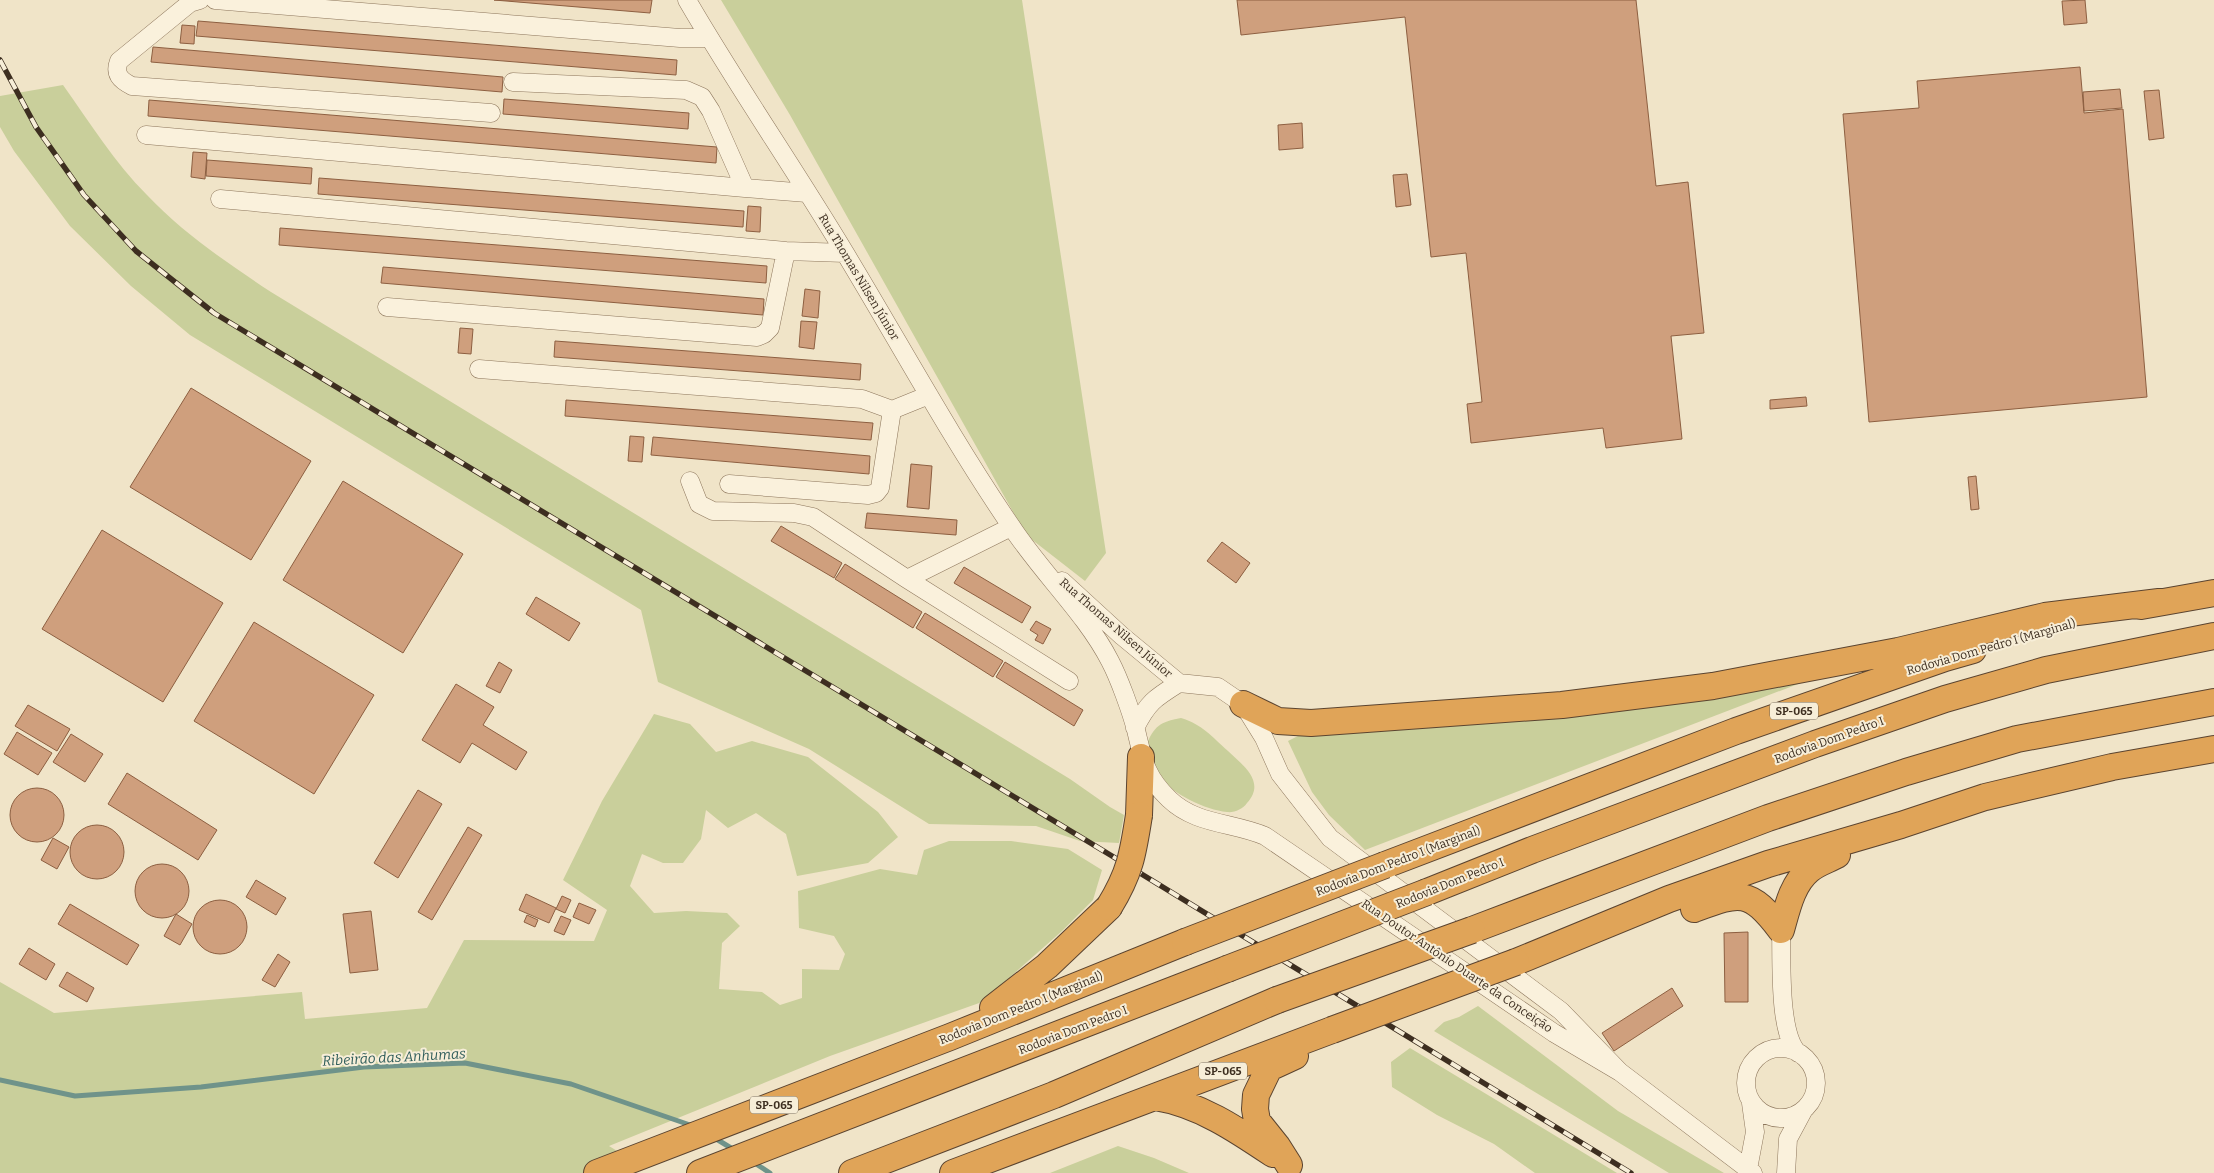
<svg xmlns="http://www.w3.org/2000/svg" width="2214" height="1173" font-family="Bitter,serif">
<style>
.green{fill:#c9cf9b}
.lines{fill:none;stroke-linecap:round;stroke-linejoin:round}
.stream{stroke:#6f938a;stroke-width:5}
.building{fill:#cf9f7d;stroke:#8d5f41}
.minor-casing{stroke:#8d765c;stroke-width:19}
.highway-casing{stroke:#5b4430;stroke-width:28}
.minor{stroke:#faf1dc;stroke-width:18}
.highway{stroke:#e0a458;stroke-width:26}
.rail-casing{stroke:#3d2e20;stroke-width:5.5}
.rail{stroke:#f7eed8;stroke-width:4;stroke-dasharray:11;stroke-linecap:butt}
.highway-bridge-casing{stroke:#5b4430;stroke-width:28;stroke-linecap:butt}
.highway-bridge{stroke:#e0a458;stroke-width:26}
.labels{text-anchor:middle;stroke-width:4;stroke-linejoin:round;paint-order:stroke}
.shield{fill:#f7eed8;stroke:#756857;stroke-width:1}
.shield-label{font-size:11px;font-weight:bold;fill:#3d2e20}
.street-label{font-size:12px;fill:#3d2e20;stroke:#f7eed8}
.water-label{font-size:14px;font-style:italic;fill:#2f5d5a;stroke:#f7eed8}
</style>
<rect width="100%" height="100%" fill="#f0e4c8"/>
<path class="green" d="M721 0H1022L1106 553 1085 581 1026 535 790 115Z
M63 85C90 123 115 163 147 195 184 234 226 262 271 292L1070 779 1110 807 1124 815 1119 843 1080 841 1036 826 929 824 809 749 658 682 641 610 190 335 131 286 70 226 14 151 0 127V96Z
M1824 674 1365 850 1329 815 1312 792 1288 741 1306 732 1403 730 1519 719Z
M654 714 690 724 716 752 752 741 808 757 878 812 898 837 868 863 797 876 786 834 756 813 728 828 706 810 701 839 683 863H663L642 854 630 886 654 913 686 911 727 913 740 926 722 943 719 989 762 992 780 1005 802 998V969L839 970 845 954 834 936 799 928 798 891 880 869 917 875 924 850 949 841H1011L1068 849 1102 870 1093 900 1062 931 982 1002 830 1056 609 1146 632 1160 597 1173H0V982L54 1013 302 992 305 1019 427 1008 464 940 594 941 607 910 563 880 602 801Z
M1181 718C1203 725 1211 736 1228 751 1244 766 1266 782 1247 803 1243 809 1234 813 1227 812 1205 810 1174 794 1159 778 1153 770 1149 755 1146 746 1154 726 1160 722 1181 718Z
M1478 1006 1618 1111 1724 1173H1669L1434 1031 1444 1022 1459 1017Z
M1410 1048 1617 1173H1535L1494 1144 1437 1115 1392 1087 1391 1062Z
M1118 1146 1154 1158 1189 1173H1050Z"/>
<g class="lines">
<path class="stream" d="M0 1080 75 1096 201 1087 364 1067 465 1063 571 1084 693 1126
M713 1137 736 1151
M753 1162 770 1173"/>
</g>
<path class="building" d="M494 0H652L650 13Z
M1237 0H1636L1656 186 1688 182 1704 333 1671 336 1682 439 1606 448 1603 428 1471 443 1467 404 1482 402 1466 253 1431 257 1405 17 1241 35Z
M2085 0 2087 23 2064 25 2062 1Z
M198 21 677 60 676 75 196 36Z
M182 25 195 26 194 44 180 43Z
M153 47 503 77 502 92 151 62Z
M2080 67 2084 113 2123 109 2147 397 1869 422 1843 114 1919 108 1917 81Z
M2120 89 2122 108 2084 111 2083 92Z
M2159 90 2164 138 2149 140 2144 91Z
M504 99 689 113 688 129 503 114Z
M149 100 717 147 716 163 148 116Z
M1302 123 1303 148 1279 150 1278 125Z
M193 152 207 153 205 179 191 177Z
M207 160 312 168 311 184 206 176Z
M1407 174 1411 205 1396 207 1393 175Z
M319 178 744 211 743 227 318 194Z
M748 206 761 207 760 232 746 231Z
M280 228 767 266 766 283 279 245Z
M383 267 764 299 763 315 381 283Z
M805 289 820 291 818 318 802 316Z
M801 321 817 322 814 349 799 347Z
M460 328 473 329 471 354 458 353Z
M555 341 861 364 860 380 554 357Z
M191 388 311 461 251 560 130 487Z
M1806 397 1807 406 1770 409V400Z
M566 400 873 423 871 440 565 416Z
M630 436 644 437 642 462 628 461Z
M653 437 870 456 869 474 651 455Z
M911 464 932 466 929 509 907 507Z
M1976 476 1979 509 1971 510 1968 477Z
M343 481 463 554 403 653 283 580Z
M867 513 957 520 956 535 865 528Z
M781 526 842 563 834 578 771 541Z
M102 530 223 603 163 702 42 629Z
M1222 542 1250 563 1236 583 1207 561Z
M845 564 922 612 913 628 835 579Z
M964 567 1031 607 1022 623 954 583Z
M536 597 580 623 569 641 526 614Z
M925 613 1003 661 993 677 916 628Z
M1036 621 1051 629 1043 644 1035 640 1038 635 1030 630Z
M254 622 374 695 314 794 194 721Z
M499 662 512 670 500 693 486 686Z
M1005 662 1083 710 1074 726 996 677Z
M456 684 494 707 483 725 527 752 516 770 472 743 460 763 422 740Z
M28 705 70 729 57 751 15 726Z
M17 732 52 753 38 775 4 754Z
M71 734 103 754 85 782 53 762Z
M127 773 217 830 198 860 108 804Z
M10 815a27 27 0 1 1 54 0a27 27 0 1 1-54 0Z
M418 790 442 804 398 878 374 863Z
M70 852a27 27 0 1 1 54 0a27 27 0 1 1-54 0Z
M468 827 482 835 432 920 418 912Z
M53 838 69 847 57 869 41 860Z
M135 891a27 27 0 1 1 54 0a27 27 0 1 1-54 0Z
M256 880 286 898 276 915 246 897Z
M526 894 556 908 549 923 519 910Z
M562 896 571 900 565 913 556 909Z
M193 927a27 27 0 1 1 54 0a27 27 0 1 1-54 0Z
M579 903 596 910 589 924 573 917Z
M70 904 139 945 127 965 58 924Z
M371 911 378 970 350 973 343 914Z
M176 914 192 924 180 945 164 936Z
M527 915 538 920 535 927 524 922Z
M561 916 571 920 564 935 554 931Z
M1748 932V1002H1725L1724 933Z
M29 948 55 964 46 980 19 964Z
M278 954 290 962 275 987 262 980Z
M67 972 94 988 87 1002 59 986Z
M1672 988 1683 1006 1614 1051 1602 1033Z"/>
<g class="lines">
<g class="minor-casing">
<path id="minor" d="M200 0 190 3 119 61C114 74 120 80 132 86L491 113
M215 0 680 38H709
M687 0C737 86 794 168 845 253 900 344 951 438 1011 526 1040 571 1086 614 1110 661 1119 678 1131 711 1136 730 1143 759 1145 776 1169 799 1196 825 1232 822 1265 836L1554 1033 1620 1072
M146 135 745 188 711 111 702 97 686 90 513 82
M745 188 807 193
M220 199 786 251 845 253
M387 307 757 337 764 334 770 328 786 251
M479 369 862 399 892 410 929 395
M690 481 699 504 713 511 794 513 813 517 907 579 1069 681
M729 484 868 495 876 493 880 488 892 410
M907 579 1011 527
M1062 581 1122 636 1179 683 1218 687 1243 704 1264 738 1280 774 1330 838 1561 1011 1620 1072 1753 1173
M1135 728C1148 702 1155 698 1179 683
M1781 930C1782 958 1778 1033 1798 1053
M1746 1083a35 35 0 1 1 70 0a35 35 0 1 1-70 0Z
M1748 1169 1755 1132 1751 1103
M1786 1173 1788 1139 1803 1111"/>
</g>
<g class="highway-casing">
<path id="highway" d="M2141 606 2214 593
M1243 704 1278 721 1311 723 1562 705 1713 686 1898 651 2045 616 2159 602
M1139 815 1141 757
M1385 865 1736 731 1945 658 1973 650
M1427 892 1532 850 1815 744 1945 699 2046 670 2214 636
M1694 909C1740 892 1749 888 1781 930
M1472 930 1768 818 1906 772 2017 739 2214 702
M1781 930C1787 909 1792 884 1809 870 1817 863 1828 860 1837 855
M1516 962 1669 899 1768 864 1901 825 1985 797 2112 767 2214 749
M993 1008 1047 966 1109 907
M1155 1097C1199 1104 1236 1129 1273 1154
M1289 1165 1277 1146 1257 1121 1255 1109 1256 1095 1269 1068 1295 1056
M597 1173 950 1037 1185 942
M700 1173 1227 969
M852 1173 1054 1095 1277 1000
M953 1173 1332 1030"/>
</g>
<use href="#minor" class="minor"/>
<use href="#highway" class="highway"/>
<g class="rail-casing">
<path id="rail" d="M0 60 36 127 84 195 136 251 214 313 1112 856 1631 1173"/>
</g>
<use href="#rail" class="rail"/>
<g class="highway-bridge-casing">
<path id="highway-bridge" d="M1109 907C1130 873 1133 854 1139 815
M1185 942 1385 865
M1227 969 1427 892
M1277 1000 1472 930
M1332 1030 1516 962"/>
</g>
<use href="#highway-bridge" class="highway-bridge"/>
</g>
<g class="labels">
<g class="shield">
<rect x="1770" y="702.5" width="48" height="17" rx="4"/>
<rect x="1199" y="1062.5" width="48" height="17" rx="4"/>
<rect x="750" y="1096.5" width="48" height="17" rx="4"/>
</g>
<g class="shield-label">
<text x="1794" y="715">SP-065</text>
<text x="1223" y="1075">SP-065</text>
<text x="774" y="1109">SP-065</text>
</g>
<g class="street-label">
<text transform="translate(859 277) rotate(59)" y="4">Rua Thomas Nilsen Júnior</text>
<text transform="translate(1116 628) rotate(41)" y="4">Rua Thomas Nilsen Júnior</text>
<text transform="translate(1991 647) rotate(-16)" y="4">Rodovia Dom Pedro I (Marginal)</text>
<text transform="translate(1829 740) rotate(-20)" y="4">Rodovia Dom Pedro I</text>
<text transform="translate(1398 861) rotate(-21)" y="4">Rodovia Dom Pedro I (Marginal)</text>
<text transform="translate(1450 883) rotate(-22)" y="4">Rodovia Dom Pedro I</text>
<text transform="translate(1457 966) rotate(34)" y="4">Rua Doutor Antônio Duarte da Conceição</text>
<text transform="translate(1021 1008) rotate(-22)" y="4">Rodovia Dom Pedro I (Marginal)</text>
<text transform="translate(1073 1030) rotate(-21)" y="4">Rodovia Dom Pedro I</text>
</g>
<g class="water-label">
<text transform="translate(394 1057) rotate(-3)" y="5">Ribeirão das Anhumas</text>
</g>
</g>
</svg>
